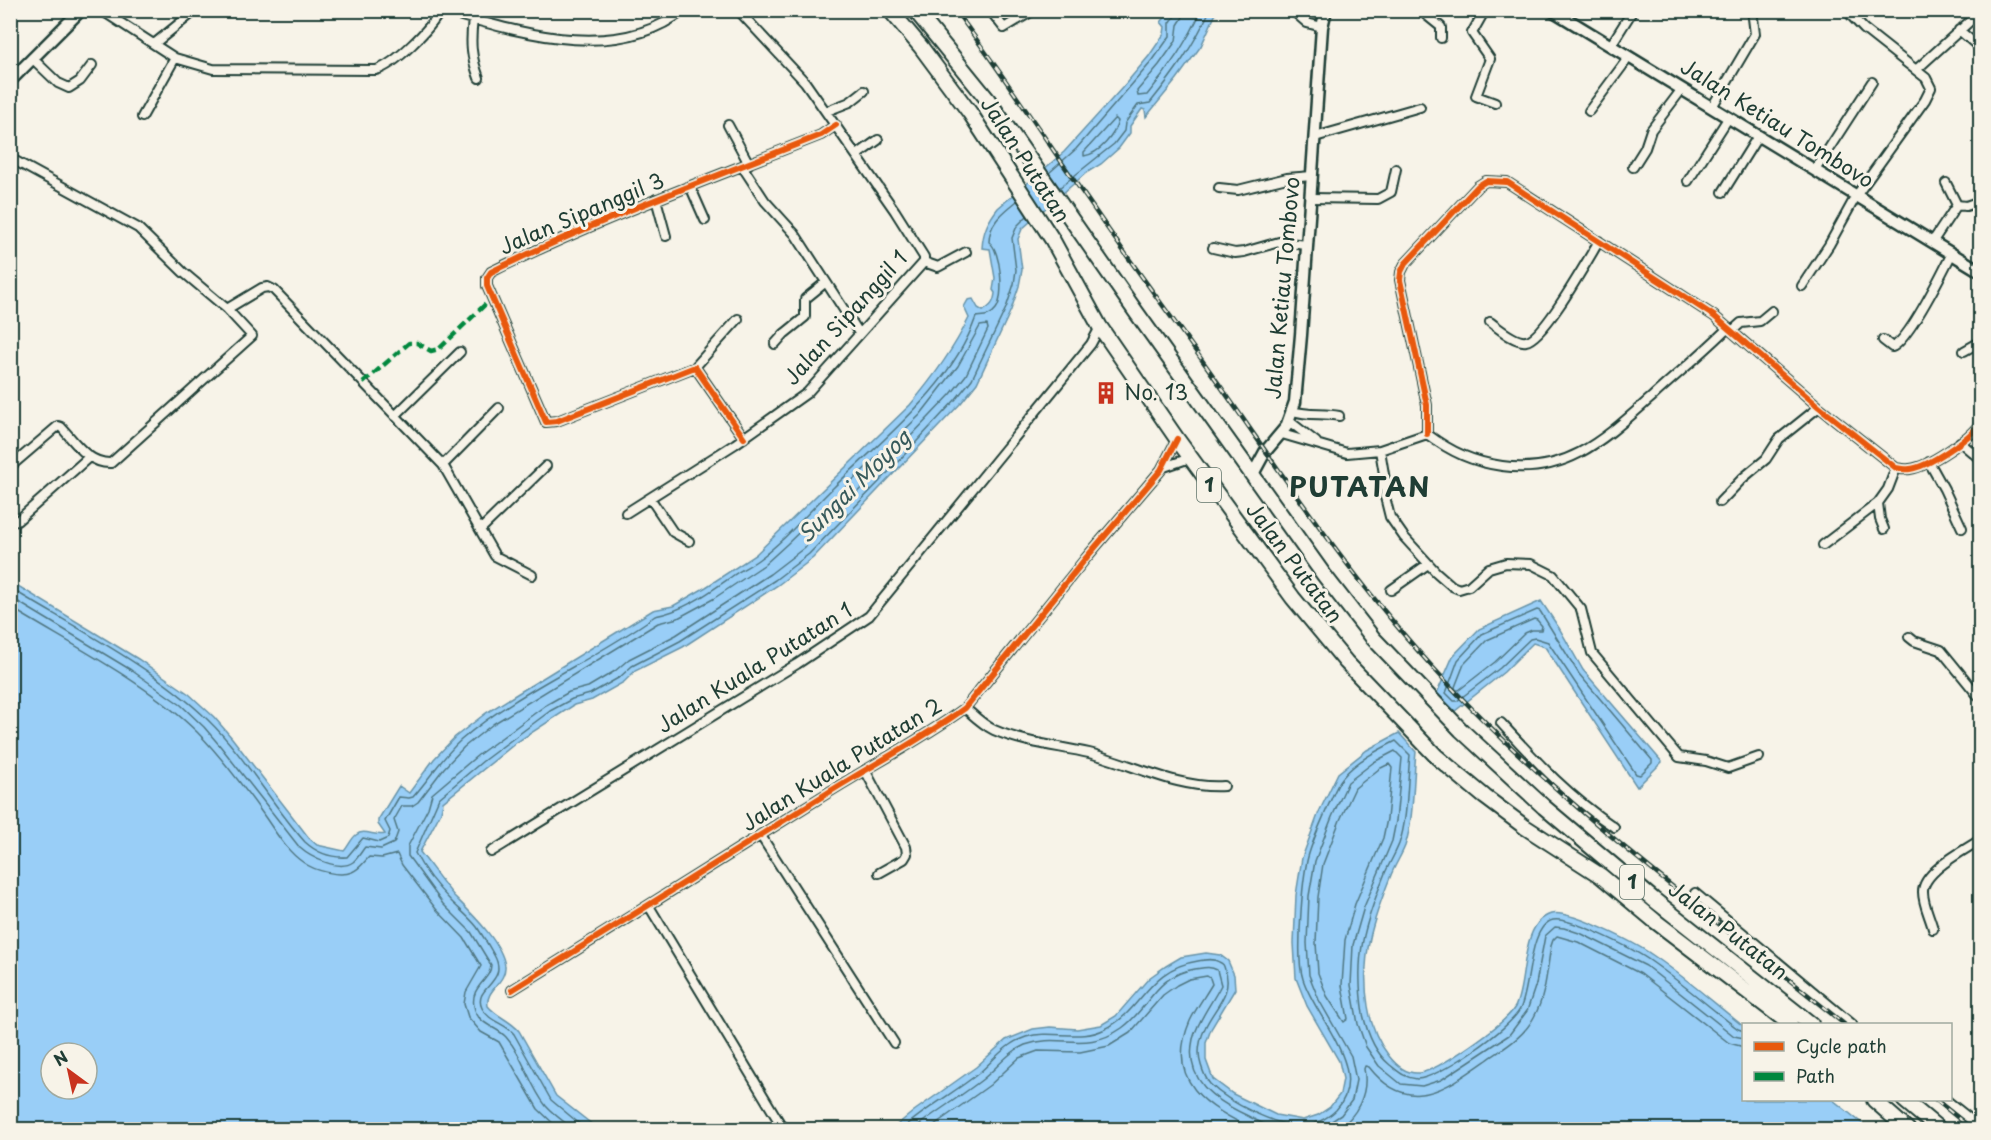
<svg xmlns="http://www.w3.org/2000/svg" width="1991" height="1140" font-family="'Playpen Sans',sans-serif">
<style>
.water{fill:#99cef7;stroke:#6894a9;stroke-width:1.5;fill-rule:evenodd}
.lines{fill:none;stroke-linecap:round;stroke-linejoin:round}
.shore{stroke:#507782;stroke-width:1.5}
.street-casing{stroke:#1f3d34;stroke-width:12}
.secondary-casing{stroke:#1f3d34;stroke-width:15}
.highway-casing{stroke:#1f3d34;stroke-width:18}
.street{stroke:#f7f3e8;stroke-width:8}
.secondary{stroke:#f7f3e8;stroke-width:10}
.highway{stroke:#f7f3e8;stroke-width:14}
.rail-casing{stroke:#1f3d34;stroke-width:4.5}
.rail{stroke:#f7f3e8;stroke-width:2;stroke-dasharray:7;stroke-linecap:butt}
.quiet{stroke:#00873e;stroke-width:4.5;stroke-dasharray:9 4.5;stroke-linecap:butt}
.cycleway-casing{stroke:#f7f3e8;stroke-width:10}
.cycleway{stroke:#e8590c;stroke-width:6}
.labels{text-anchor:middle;stroke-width:6;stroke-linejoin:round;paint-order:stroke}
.shield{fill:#f7f3e8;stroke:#60746a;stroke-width:1.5}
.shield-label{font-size:20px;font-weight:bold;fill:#1f3d34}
.street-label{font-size:21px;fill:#1f3d34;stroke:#f7f3e8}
.poi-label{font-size:21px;fill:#1f3d34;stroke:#f7f3e8;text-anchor:start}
.water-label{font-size:22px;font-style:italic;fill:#375a5b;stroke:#f7f3e8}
.district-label{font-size:27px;font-weight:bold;letter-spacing:1.5px;fill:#1f3d34;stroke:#f7f3e8}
</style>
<rect width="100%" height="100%" fill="#f7f3e8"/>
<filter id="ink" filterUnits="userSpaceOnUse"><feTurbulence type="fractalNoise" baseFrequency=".0167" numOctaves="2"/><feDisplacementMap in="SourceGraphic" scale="12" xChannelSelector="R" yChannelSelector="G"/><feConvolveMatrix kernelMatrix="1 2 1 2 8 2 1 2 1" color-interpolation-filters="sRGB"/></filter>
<g filter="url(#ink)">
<path class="water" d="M1171 11H1217L1201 46 1177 79 1146 117 1145 110 1142 109 1130 126V133L1119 148 1101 164 1086 173 1022 229 1018 239 1022 270 1019 286 1011 310 977 383 961 403 813 558 778 585 683 647 635 671 624 682 592 700 574 705 517 742 443 802 441 812 420 852C431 866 442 882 454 896 470 912 502 942 505 966 506 983 485 990 488 1006 497 1017 510 1020 519 1031L556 1096 598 1129H11L10 581 138 659 189 694 214 717 232 738 309 838 317 845 344 851C348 847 351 839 356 835 364 828 375 837 385 834L378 824V820L399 786 409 793 434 759 455 737 486 713 653 610 673 606 706 587 755 555 910 405C933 378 953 350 969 318L964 307 968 300 973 299 978 308 983 311C991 306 994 303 995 293L993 290 995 278 990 249 982 248C983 231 988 221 998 208L1064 152 1122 88 1149 56 1164 34 1165 27 1161 22ZM51 1053H87V1089H51Z
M1541 601 1559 628 1583 670 1662 762 1637 787 1545 647 1533 643 1504 672 1455 711 1437 693 1453 656 1479 629Z
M1399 733 1416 752C1413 781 1414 819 1405 846 1401 856 1395 865 1391 875 1373 920 1360 957 1368 1006 1371 1025 1377 1041 1389 1056 1396 1065 1407 1074 1419 1073 1438 1071 1505 1024 1515 1007 1528 981 1519 924 1551 914 1570 909 1637 944 1654 956 1685 977 1714 1003 1743 1026L1744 1100H1833L1869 1129H892L914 1111 976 1067 1006 1040 1033 1029 1050 1027 1077 1029 1101 1025 1116 1016 1149 978 1166 966 1181 957 1206 953 1220 955 1228 961 1234 975 1235 989 1211 1029 1206 1043V1060L1213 1079 1233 1094 1276 1115 1303 1120 1318 1115 1330 1107 1340 1094 1343 1079 1339 1061 1307 1006 1296 978 1294 943 1296 895 1302 858 1319 812 1338 773 1367 750Z"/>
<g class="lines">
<path class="shore" d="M1184 10 1183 17 1178 25 1176 41 1159 65 1137 91 1138 96 1147 95C1169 69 1187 42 1202 10
M1115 118 1118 121C1115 135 1099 154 1084 156V152Z
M1049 173 1076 149 1153 60 1170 36V23L1175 16 1176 10
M1059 188 1114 144 1124 131 1125 123 1138 105 1150 103C1175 72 1193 47 1210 10
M10 588C74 627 155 668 208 720 246 757 271 804 305 842 317 853 331 858 347 857L363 838 379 842 388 838 390 831 385 821 399 797 409 798 413 797C430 778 442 757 461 740 519 690 593 661 655 616 684 611 708 593 731 577 740 570 750 566 758 560 786 540 809 511 834 487 884 438 952 386 976 317 984 316 990 317 996 309 1005 297 1001 250 989 242 989 222 1004 212 1017 201
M10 597 131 670 181 705 204 727 221 747 300 848C310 857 339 872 353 862 358 858 361 852 365 847L381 849 394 843 398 832 394 820 402 806H412L418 802 444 768 464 747 493 724 658 623 678 618 713 599 764 565 787 544 920 415 958 366 980 326 987 325 988 329 966 375 951 394 804 548 770 574 676 635 629 659 615 671 588 687 569 692 546 705 478 755 432 794 428 808 408 846V856L443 904 471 932 491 965C491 980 470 986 474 1006 477 1025 496 1026 506 1037 524 1057 529 1085 546 1106 554 1115 565 1122 574 1130
M10 607C70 644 148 683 197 732 221 756 243 786 263 814 275 831 286 851 304 863 315 871 340 877 352 872 360 869 364 862 369 857L382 858 397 854 402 865 436 909 464 938 481 966 466 992 464 1004 468 1017 481 1032 499 1042 538 1109 560 1130
M1537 610 1540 611 1579 674 1652 760V763L1640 775 1636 774 1548 642 1535 638 1530 639 1500 668 1457 701H1454L1446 693 1458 660 1482 634Z
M1534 619 1537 620 1542 626 1541 630H1532L1525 633 1495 662 1459 690H1456L1455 687 1464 664 1487 640Z
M1389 764 1392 768 1387 819 1383 838 1355 904 1345 940 1342 985 1348 1019 1344 1022 1327 996 1318 973 1316 943 1318 897 1323 864 1340 820 1355 788 1379 769Z
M587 1130 551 1100 514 1034C505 1023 489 1022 482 1008 472 987 510 983 494 955 489 946 483 936 477 927 469 917 460 910 451 901 438 888 423 869 415 853L439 798 483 761 550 711 572 699 590 694 620 677 632 666 680 641 775 580 809 554 880 481 956 399 972 379 1006 308 1014 284 1016 270 1012 238 1017 226 1027 216
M901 1130C925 1108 954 1093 979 1073 994 1060 1006 1043 1026 1037 1052 1029 1080 1042 1105 1029 1144 1010 1146 969 1198 961 1205 960 1213 958 1219 962 1224 964 1224 966 1225 970 1234 993 1213 1009 1205 1028 1200 1039 1197 1053 1201 1065 1203 1072 1206 1079 1210 1084 1228 1102 1277 1127 1302 1126 1313 1126 1328 1118 1336 1110 1372 1071 1315 1018 1303 979 1298 964 1300 946 1300 931 1301 907 1302 884 1307 861 1311 843 1321 823 1328 806 1333 796 1336 785 1343 777 1356 761 1378 750 1396 741L1410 755C1407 782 1408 819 1399 844 1395 854 1389 864 1385 873 1364 926 1354 956 1363 1014 1367 1032 1374 1052 1390 1065 1399 1072 1405 1078 1417 1079 1438 1079 1510 1029 1520 1009 1531 988 1528 926 1553 920 1570 916 1637 951 1652 962 1682 983 1709 1007 1738 1029L1744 1031
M912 1130C935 1112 960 1097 983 1079 997 1068 1008 1052 1025 1045 1060 1032 1085 1054 1122 1028 1149 1009 1155 975 1195 969 1203 968 1210 966 1217 970L1221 985C1212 1003 1198 1020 1193 1039 1184 1080 1214 1100 1246 1115 1257 1121 1268 1127 1280 1130
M927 1130 990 1085 1019 1058 1038 1051 1080 1052 1109 1046 1130 1033 1163 995 1177 985 1189 979 1207 976 1210 978 1212 984C1205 996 1196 1008 1190 1021 1164 1082 1207 1107 1255 1130
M1318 1130 1341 1115 1352 1100 1356 1080 1351 1056 1319 1000 1309 975 1307 943 1309 896 1315 861 1332 817 1348 782 1374 762 1395 751 1402 758 1396 821 1392 841 1364 907 1353 945 1351 985 1358 1024 1366 1047 1379 1066 1401 1084 1422 1086 1441 1080 1509 1035 1527 1011 1536 984 1545 936 1555 927 1564 928 1582 934 1646 966 1734 1036 1744 1038
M1337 1130C1357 1116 1369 1093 1364 1069L1365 1066 1369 1067C1408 1117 1446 1089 1487 1060 1504 1048 1524 1037 1534 1017 1546 996 1547 969 1551 946L1553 940 1557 936 1578 942 1641 974 1729 1043 1744 1047"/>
<g class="street-casing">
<path id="street" d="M101 10 175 58 213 69 376 70C395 65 431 28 440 11
M440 10C516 31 614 65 684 10
M738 10 805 82 895 211 924 257V262
M990 10 1004 28 1034 10
M1292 10 1307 23 1322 27
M1420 10 1441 27V38
M1485 10 1472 33 1490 59 1476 96 1495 103
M473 19C470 43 471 56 479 78
M1959 30 1980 48
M154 44 196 10
M1611 45 1633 10
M32 58 58 83 69 88 80 81 92 65
M1916 70 1980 12
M1712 107 1755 34 1752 10
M827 111 850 102 864 91
M1589 111 1629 57
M142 117 175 58
M728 125 749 164
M1315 137 1420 107
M857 155 878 140
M10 158 138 228 183 272 227 309 252 336 111 463C88 464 75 442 61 427L58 426 10 467
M742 166 765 201 795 234 859 333
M1633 167 1645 148 1651 130 1682 89
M1815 170 1872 82
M1688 181 1729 117
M690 186 705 220
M1219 188 1238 190 1287 178 1312 176
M1723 192 1758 136
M1311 198 1378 199 1391 192 1396 169
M656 199 666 236
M1957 205 1966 206 1980 201
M1933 241 1957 205 1946 183
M1213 248 1235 253 1244 252 1279 242 1307 245
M924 262 938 267 966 252
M1802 286 1829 245 1856 196 1925 100 1931 88 1926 78 1864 29 1846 10
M227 309 262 288 268 287 274 290 443 465 495 556 532 575
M1490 322C1499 328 1515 343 1526 341 1544 339 1588 259 1599 241
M1732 331 1741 323 1760 321 1772 311
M1883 340 1892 347C1908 342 1943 271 1952 253
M775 344 784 334 805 317V299L826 282
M1964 351 1980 342
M695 367 738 319
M1293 411C1308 416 1323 413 1339 416
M395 416 460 352
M1289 421 1316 442
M1282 434 1347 453 1380 450 1427 434
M1427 434V405L1400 280 1401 272 1405 264 1478 186 1486 181 1507 182 1714 316 1819 407 1896 468C1901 469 1905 470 1910 469 1928 467 1971 438 1980 423
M1427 434C1451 452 1473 462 1502 466 1569 475 1606 437 1653 396 1678 373 1704 352 1728 328
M744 438 695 367 557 421 546 422 487 286V278L491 272C598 219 710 179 821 135L836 125
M1960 442 1980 459
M1380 450 1385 480V497L1390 517 1404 537 1436 572 1452 586 1459 589 1469 586 1489 568 1506 563 1531 564 1553 575 1581 609 1592 653 1679 757 1706 761 1728 768 1759 757
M1929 462 1944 489 1962 528
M443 465 499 408
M1164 467 1190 458
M650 498 673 532 689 541
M1720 502 1743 478 1766 459 1779 439 1819 407
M626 513 735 444 807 393 924 262
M10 522 17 521 89 457
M1884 529 1880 519 1878 503 1888 489 1896 468
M480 530 546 466
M1823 545 1878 503
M1391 590 1428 564
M1909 637 1914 641 1941 650 1980 698
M965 708C974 716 983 725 994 730 1024 743 1058 746 1089 753 1133 764 1178 789 1224 786
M1501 723C1538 763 1568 796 1614 827
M865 770 906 847 907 854 904 859 879 873
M761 836 894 1043
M491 852 797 664 869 616 1091 344 1100 327
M1695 893 1852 1024
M649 906 784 1130
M1933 929C1930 917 1923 904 1923 892 1923 871 1965 850 1980 840
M512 990C617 925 721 860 826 794 872 765 921 740 965 708L1086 558 1161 470 1177 439
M1946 1100 1980 1127"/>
</g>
<g class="secondary-casing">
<path id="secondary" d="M1552 10 1980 271
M10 81 81 10
M1253 474 1265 452 1286 427 1295 402 1301 335 1322 27 1326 10"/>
</g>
<g class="highway-casing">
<path id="highway" d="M890 10 921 47 970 113 1052 239 1100 327 1177 439 1293 598 1346 662 1437 757 1485 797 1525 827 1601 876 1655 921 1790 1024
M915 10 988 100 1136 312 1324 575 1373 638 1461 730 1544 807 1653 899 1811 1024
M1874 1100 1908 1130
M1904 1100 1940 1130"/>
</g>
<use href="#street" class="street"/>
<use href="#secondary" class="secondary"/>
<use href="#highway" class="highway"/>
<g class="rail-casing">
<path id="rail" d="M955 10C1003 74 1046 141 1092 206 1133 266 1177 324 1219 384 1282 475 1345 568 1419 652 1544 794 1698 905 1844 1024
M1936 1100 1973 1130"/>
</g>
<use href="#rail" class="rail"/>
<path class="quiet" d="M363 383 409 343H417L431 351 439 349 493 297"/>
<g class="cycleway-casing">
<path id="cycleway" d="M1427 434V405L1400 280 1401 272 1405 264 1478 186 1486 181 1507 182 1714 316 1819 407 1896 468C1901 469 1905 470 1910 469 1928 467 1971 438 1980 423
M744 438 695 367 557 421 546 422 487 286V278L491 272C598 219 710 179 821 135L836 125
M512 990C617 925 721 860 826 794 872 765 921 740 965 708L1086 558 1161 470 1177 439"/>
</g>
<use href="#cycleway" class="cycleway"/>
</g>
</g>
<defs>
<g id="building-bare" transform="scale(1.8)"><path d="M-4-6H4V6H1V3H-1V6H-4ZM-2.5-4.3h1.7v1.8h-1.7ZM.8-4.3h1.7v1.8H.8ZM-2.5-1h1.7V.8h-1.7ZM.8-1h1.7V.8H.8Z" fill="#c8321e" stroke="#f7f3e8" stroke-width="2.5" paint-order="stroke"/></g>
</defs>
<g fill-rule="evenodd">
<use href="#building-bare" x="1106" y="393"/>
</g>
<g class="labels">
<g class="shield">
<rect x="1197" y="468" width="24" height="34" rx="4.5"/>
<rect x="1620" y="865" width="24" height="34" rx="4.5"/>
</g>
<g class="shield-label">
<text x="1209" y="492">1</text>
<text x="1632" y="889">1</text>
</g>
<g class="street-label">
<text transform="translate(1777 124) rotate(32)" y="7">Jalan Ketiau Tombovo</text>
<text transform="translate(1025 160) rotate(57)" y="7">Jalan Putatan</text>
<text transform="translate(582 214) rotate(-23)" y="7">Jalan Sipanggil 3</text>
<text transform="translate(1283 288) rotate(-85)" y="7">Jalan Ketiau Tombovo</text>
<text transform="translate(846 318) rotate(-48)" y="7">Jalan Sipanggil 1</text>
<text transform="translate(1294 563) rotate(53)" y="7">Jalan Putatan</text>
<text transform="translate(755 668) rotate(-32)" y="7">Jalan Kuala Putatan 1</text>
<text transform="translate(842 765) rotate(-32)" y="7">Jalan Kuala Putatan 2</text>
<text transform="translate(1728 931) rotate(38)" y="7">Jalan Putatan</text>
</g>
<g class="poi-label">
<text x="1124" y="400">No. 13</text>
</g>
<g class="water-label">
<text transform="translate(854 486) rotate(-45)" y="8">Sungai Moyog</text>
</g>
<g class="district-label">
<text x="1360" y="497">PUTATAN</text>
</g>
</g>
<rect width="1991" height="1140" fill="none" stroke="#f7f3e8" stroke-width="36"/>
<rect x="18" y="18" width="1955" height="1104" fill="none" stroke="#1f3d34" stroke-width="2" filter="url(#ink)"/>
<rect x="1742" y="1023" width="210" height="78" fill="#f7f3e8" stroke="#a1aaa0" stroke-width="1.5"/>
<rect x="1754" y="1042" width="30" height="9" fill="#e8590c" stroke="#a1aaa0" stroke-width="1.5"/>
<text x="1796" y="1053" font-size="18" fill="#1f3d34">Cycle path</text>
<rect x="1754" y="1072" width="30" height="9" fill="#00873e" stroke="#a1aaa0" stroke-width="1.5"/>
<text x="1796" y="1083" font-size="18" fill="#1f3d34">Path</text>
<g transform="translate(69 1071) rotate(327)"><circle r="28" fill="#f7f3e8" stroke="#a1aaa0" stroke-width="1.5"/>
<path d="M0-4.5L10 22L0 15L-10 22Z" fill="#c8321e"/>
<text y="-9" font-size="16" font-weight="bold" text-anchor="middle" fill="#1f3d34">N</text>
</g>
</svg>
